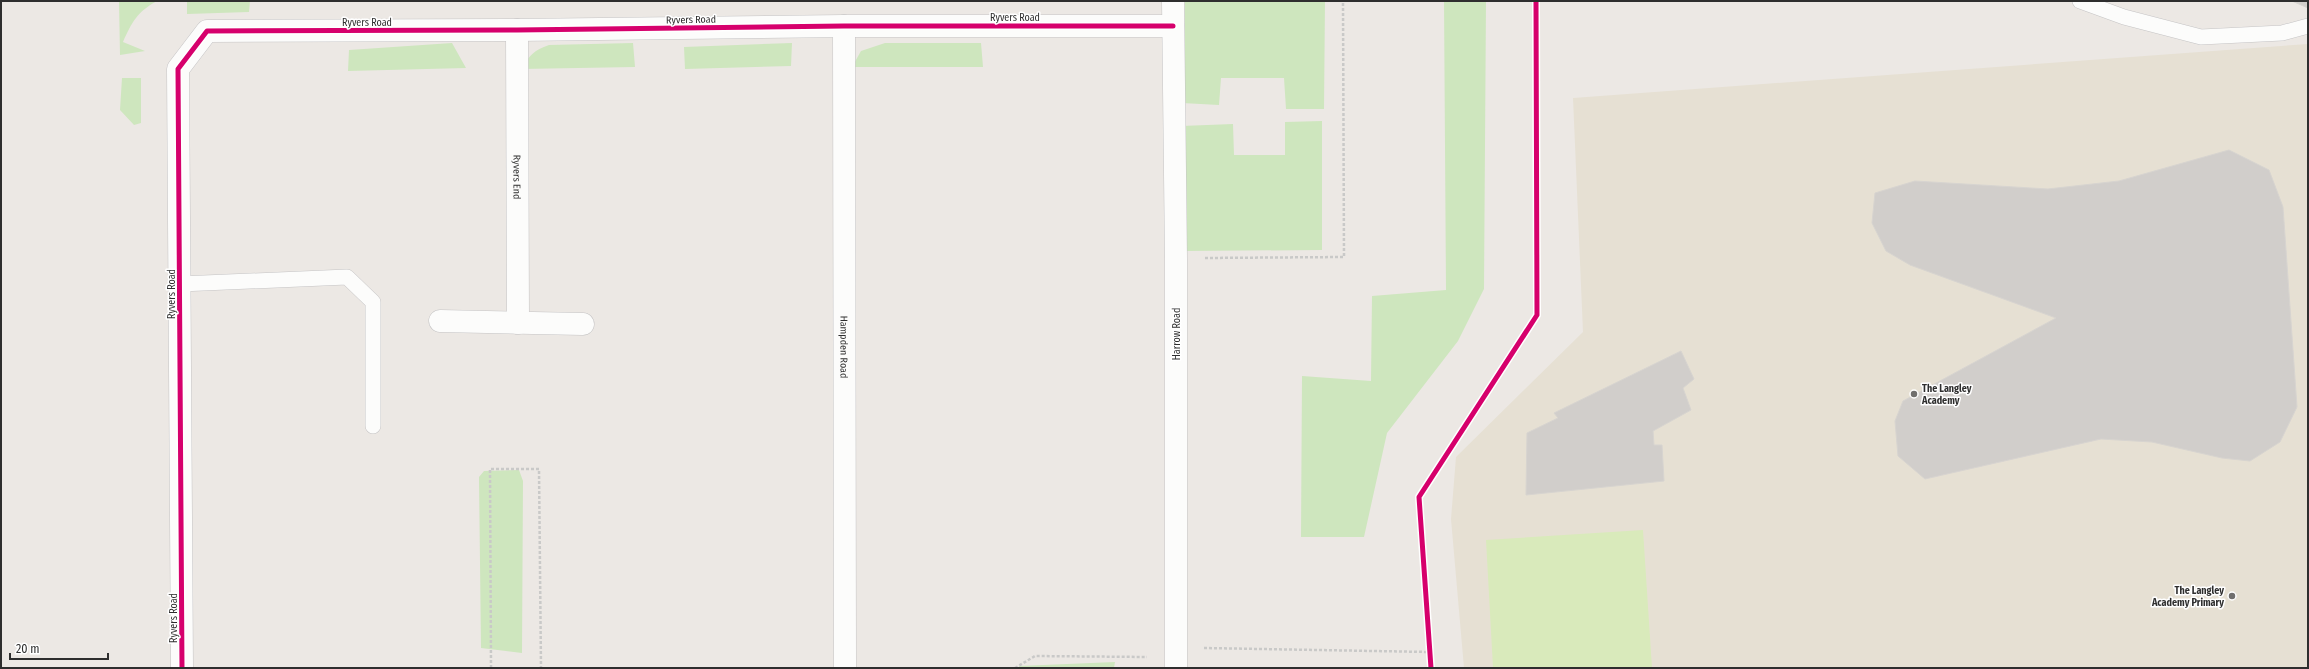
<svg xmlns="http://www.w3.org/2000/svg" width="2309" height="669" font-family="'Fira Sans Condensed',sans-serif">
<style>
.education{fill:#e6e0d3}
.green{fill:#cee6be}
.pitch{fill:#d9eabb}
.building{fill:#d1cecb;stroke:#d7d4d0}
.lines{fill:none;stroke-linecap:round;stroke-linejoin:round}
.service-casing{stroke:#c5c4c5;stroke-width:16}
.minor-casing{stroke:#c5c4c5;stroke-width:23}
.path{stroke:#c9c9c8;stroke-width:2.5;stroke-dasharray:3 2;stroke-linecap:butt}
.service{stroke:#fcfcfb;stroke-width:15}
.minor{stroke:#fcfcfb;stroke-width:22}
.cycleway-casing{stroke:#fff;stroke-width:8}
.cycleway{stroke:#d6006c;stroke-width:5}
.poi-dot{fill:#706f6e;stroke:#fff;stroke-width:1.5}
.labels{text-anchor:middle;stroke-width:3;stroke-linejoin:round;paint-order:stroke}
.street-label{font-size:10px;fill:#2e2e2e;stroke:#fff}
.poi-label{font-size:10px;font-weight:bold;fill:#2e2e2e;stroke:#fff;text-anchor:start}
</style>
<rect width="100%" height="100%" fill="#ece8e4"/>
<path class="education" d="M2308 44V668H1464L1451 519 1456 457 1583 332 1573 98Z"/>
<path class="green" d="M119 1H157C137 12 132 22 123 42L145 51 120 55Z
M187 1H250L249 12 187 14Z
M1185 1H1325L1324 109H1286L1284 78H1221L1219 105 1182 103Z
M1444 1H1486L1484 289 1458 341 1387 433 1364 537H1301L1302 376 1371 381 1372 296 1446 290Z
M452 43 466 68 348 71 349 50Z
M633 43 635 67 521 69C529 56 534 50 549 45Z
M792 43 791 66 685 69 684 47Z
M885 43H981L983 67H852L861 51Z
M122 78H141V123L134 125 120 110Z
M1322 121V250L1185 251 1181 126 1233 124 1234 155H1285V122Z
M519 470 523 481 522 653 481 648 479 477 484 471Z
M1115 662 1114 668H1019V666Z"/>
<path class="pitch" d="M1643 530 1652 668H1493L1486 540Z"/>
<path class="building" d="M2292 1H2308V8Z
M2229 150 2269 170 2283 207 2297 407 2280 442 2250 461 2222 458 2152 442 2101 439 1925 479 1898 456 1895 421 1903 401 2056 318 1910 265 1886 251 1872 223 1875 193 1915 181 2048 189 2119 181Z
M1681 351 1694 379 1683 388 1691 410 1653 431 1654 445H1662L1664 481 1526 495 1527 433 1558 418 1554 413Z"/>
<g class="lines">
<g class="service-casing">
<path id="service" d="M2080 1 2124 17 2201 37 2282 33 2308 26
M180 284 347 277 373 302V426"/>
</g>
<g class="minor-casing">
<g id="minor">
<path d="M1173 1 1176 259V668"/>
<path id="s1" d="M844 26 845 668"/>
<path id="s2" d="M517 30 518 323"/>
<path d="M440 321 583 324"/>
<path d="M182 668 178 69 207 31 517 30 844 26H1173"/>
</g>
</g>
<path class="path" d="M1205 258 1344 257 1343 1
M1204 648 1430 652
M491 668 490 469H539L541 668
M1015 668 1035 656 1147 657"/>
<use href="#service" class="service"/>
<use href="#minor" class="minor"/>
<g class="cycleway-casing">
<path id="cycleway" d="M182 668 178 69 207 31 517 30 844 26H1173
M1431 668 1419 497 1537 315 1536 1"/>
</g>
<use href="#cycleway" class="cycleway"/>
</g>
<g class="poi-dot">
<circle cx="1914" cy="394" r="4"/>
<circle cx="2232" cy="596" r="4"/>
</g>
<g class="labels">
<g class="street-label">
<text x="1015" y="21">Ryvers Road</text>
<text transform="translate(691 19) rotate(-1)" y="4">Ryvers Road</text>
<text x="367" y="26">Ryvers Road</text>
<text dy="4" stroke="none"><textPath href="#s2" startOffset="147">Ryvers End</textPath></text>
<text transform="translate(171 294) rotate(-90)" y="4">Ryvers Road</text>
<text transform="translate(1176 334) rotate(-90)" y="4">Harrow Road</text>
<text dy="4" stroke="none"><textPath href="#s1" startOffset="321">Hampden Road</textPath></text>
<text transform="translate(173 618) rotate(-90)" y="4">Ryvers Road</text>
</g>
<g class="poi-label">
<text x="1922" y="392">The Langley<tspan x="1922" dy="12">Academy</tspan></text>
<text x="2224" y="594" text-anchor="end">The Langley<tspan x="2224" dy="12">Academy Primary</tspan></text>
</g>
</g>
<rect width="2309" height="669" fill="none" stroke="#2e2e2e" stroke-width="4"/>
<path d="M10 653v6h98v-6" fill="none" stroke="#2e2e2e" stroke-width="2"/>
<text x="16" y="653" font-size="12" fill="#2e2e2e" stroke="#ffffff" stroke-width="3" paint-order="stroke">20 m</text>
</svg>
